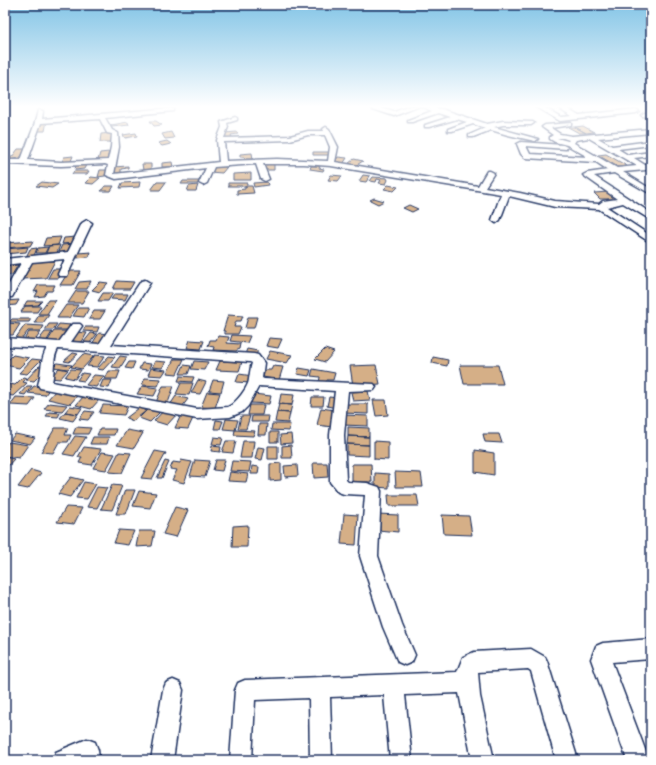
<svg xmlns="http://www.w3.org/2000/svg" width="656" height="765" font-family="Dekko,sans-serif">
<style>
.building{fill:#d5af87;stroke:#1b2f5e}
.lines{fill:none;stroke-linecap:round;stroke-linejoin:round}
.minor-casing{stroke:#1b2f5e;stroke-width:3}
.minor{fill:#fff;fill-rule:evenodd}
</style>
<rect width="100%" height="100%" fill="#fff"/>
<filter id="ink" filterUnits="userSpaceOnUse"><feTurbulence type="fractalNoise" baseFrequency=".025" numOctaves="2"/><feDisplacementMap in="SourceGraphic" scale="8" xChannelSelector="R" yChannelSelector="G"/><feConvolveMatrix kernelMatrix="1 2 1 2 8 2 1 2 1" color-interpolation-filters="sRGB"/></filter>
<g filter="url(#ink)">
<path class="building" d="M41 121H47L45 131H38Z
M150 121H156L162 125 154 126Z
M128 122 129 125 112 127 111 125Z
M583 126 594 132 586 133 575 127Z
M568 127H575L586 133H579Z
M171 132 174 138 165 139 162 134Z
M237 132 238 134 231 135 232 138H225L223 135 224 133Z
M112 133 111 142H100L101 134Z
M136 133 137 136 125 138 123 135Z
M167 141 171 144 162 146 158 143Z
M18 149H26L20 158 5 160V157H12Z
M109 152 107 160H98L100 153Z
M313 152H329V155H313Z
M252 153 253 159H245L244 157H240V154Z
M606 154 627 166 618 167 598 155Z
M73 156 71 161 62 162 64 157Z
M338 157 347 158 343 164 334 163Z
M354 159 363 161 355 166 348 164Z
M172 162 173 167H162V163Z
M142 164H151V170H143Z
M274 164V170H264L263 165Z
M76 165H86L84 169 75 170Z
M128 166V168L121 169V175H113V167Z
M214 166 227 167 222 173 209 172Z
M311 166H320L319 168 324 169 323 171 310 169Z
M100 170H107L105 176 98 177Z
M74 171H89L87 174H72Z
M251 173V180H233V174Z
M331 175 342 176 338 181 328 180Z
M363 175 370 176 366 182 359 181Z
M91 177 100 178 93 184 85 183Z
M373 177 387 178 388 180 386 184 379 183 381 180 377 179 376 182 370 181Z
M183 181H199L198 184H181Z
M42 182 58 184 52 188 36 186Z
M140 182 139 187 120 188 122 183Z
M157 182H166L160 190H151Z
M267 182 268 185 254 187 253 183Z
M228 183H247V186H228Z
M198 185 196 191H187L189 186Z
M388 185 398 187 394 191 384 189Z
M105 186H114L111 191H101Z
M245 186H252L254 193 237 194V190L245 189Z
M609 192 616 199H600L594 193Z
M374 198 384 201 378 204 370 200Z
M409 205 418 209 412 212 403 208Z
M61 237 58 245 43 246 46 238Z
M76 237 74 243 62 244 64 238Z
M33 241 30 246 5 248V243Z
M75 244 73 250H69L68 254H58L62 245Z
M60 245 57 253H46L49 246Z
M28 247 26 252 5 254 6 249Z
M48 247 45 253H36L38 248Z
M37 248 34 256 26 257 30 249Z
M91 252 89 257 76 258 78 253Z
M55 261 46 278 22 279 32 262Z
M18 265 12 275H5V271L8 266Z
M53 269H64L59 278H48Z
M69 271H81L73 285H60Z
M91 281 87 289H75L79 282Z
M117 281 134 282 130 289H113Z
M100 282 108 283 100 292 92 290Z
M38 285H55L52 291H47L44 296 35 297 38 291 34 292Z
M76 291H89L82 303H68Z
M103 293H113L108 301H98Z
M115 294H128L125 300 111 299Z
M19 300 16 305 5 306V301Z
M48 300H56L47 314H38Z
M27 301H42L38 305 24 306Z
M66 305H78L69 318H57Z
M25 306H41L37 312H21Z
M78 308H89L84 317 73 316Z
M94 311H105L100 319H89Z
M39 315H49L43 323H34Z
M228 315 243 316 241 321H236L234 327H241L238 334H225V331H223Z
M248 317H257L254 328H245Z
M12 319H31L29 322H9Z
M7 323 20 324 13 335H5V330L9 329H5Z
M49 324H57L53 330H45Z
M59 324 71 325 68 330H55Z
M25 325 44 326 41 331H28L21 340 15 339Z
M85 327H99L97 332 83 331Z
M54 331H66L59 343 47 342Z
M29 332H41L34 342H22Z
M45 332H52L46 342 38 341Z
M77 332 87 333 82 342 71 341Z
M91 333 97 334 89 344 83 343Z
M99 333 108 334 100 344H92Z
M232 335 250 336 247 343 230 341Z
M218 336 229 337 227 343 240 344 239 349 236 351 213 350 214 347 208 346 210 340H216Z
M269 338 282 339 278 348 266 346Z
M190 340 204 341 201 349 187 348Z
M247 349 258 351 255 356 245 354Z
M325 349 334 352 325 362 315 359Z
M270 351 292 355 287 363 266 359Z
M73 353 78 354 69 362 64 361Z
M83 354 94 356 82 369 71 367Z
M13 355 29 358 19 368 5 365V363Z
M95 355 105 356 97 367 87 366Z
M109 356 115 357 103 370 97 369Z
M120 356 127 357 120 368 112 367Z
M433 357 448 360 447 366 432 363Z
M32 359 41 360 27 374 19 373Z
M174 359H184L177 374 167 373Z
M155 361 166 362 162 368 152 367Z
M194 361 208 362 204 370 191 369Z
M220 361 242 362 239 371 216 370Z
M129 362H135L132 369 125 368Z
M57 363 72 365 68 369 53 367Z
M142 363 151 364 148 370 139 369Z
M184 365 191 366 188 374H180Z
M376 365 380 384 353 386 350 366Z
M460 365H498L503 384H464Z
M39 366 47 368 34 381 26 380Z
M273 366 283 367 279 380 263 377 265 370H271Z
M59 368 68 370 60 379 50 378Z
M151 368 166 370 162 376 148 375Z
M299 368 311 370 309 376 297 374Z
M71 369 81 370 75 379 65 377Z
M313 369 335 373 333 380H327L326 384 319 383 320 377 311 376Z
M109 371H120L117 379H105Z
M82 373 89 374 84 381 77 380Z
M239 374 253 376 250 383 236 382Z
M94 375 104 376 96 387 86 385Z
M180 376 194 377 192 382 178 381Z
M23 377 27 378 23 382 27 383 13 396 7 395 11 391 5 389 10 384 15 385Z
M145 378 161 379 158 386 142 385Z
M103 380H112L109 388 100 387Z
M198 380 206 382 200 394 191 393Z
M213 380 224 381 221 392 209 391Z
M181 383H193L189 395 176 394Z
M27 386H32L25 395 20 394Z
M34 386 50 388 45 395 28 393Z
M142 386 158 388 154 396 137 394Z
M163 386H174L168 403 156 402Z
M56 390 78 395 70 404 48 399Z
M368 391 370 400 353 401 351 392Z
M207 392 220 393 215 408 201 407Z
M253 394 271 396 269 404 251 403Z
M281 394 294 395 292 405 279 404Z
M84 396 100 399 91 409 76 405Z
M176 396 188 399 182 407 170 405Z
M16 397 35 398 29 406 10 405Z
M312 397H324L323 406H311Z
M329 397 338 398 336 408 327 406Z
M373 400H386L388 415 376 416Z
M49 403 67 405 62 411 44 409Z
M279 404 292 405 290 413 277 412Z
M342 404H368V414L343 413Z
M103 405 128 406 124 415 99 413Z
M250 405H264L262 415H248Z
M70 406 82 408 78 414 65 412Z
M150 407 161 411 150 422 139 418Z
M139 408 146 411 133 421 126 418Z
M321 408 335 410 332 427 317 425Z
M164 410 177 414 167 425 154 421Z
M85 411 94 412 88 420 79 419Z
M49 412 60 413 58 417 46 416Z
M65 412 78 414 73 421 60 418Z
M277 412 290 413 288 423 275 422Z
M181 415 194 416 188 429 175 428Z
M343 415 368 416V426L343 425Z
M241 416H250L246 429H238Z
M252 416H269L268 422H251Z
M226 419 238 420 235 430 223 429Z
M216 420 223 421 220 429H214Z
M259 424H267L266 435H258Z
M272 424H290L289 431 271 430Z
M76 427 91 428 88 434H73Z
M348 427 369 428V437L348 436Z
M55 428H68L65 435H71L68 442H59L53 453 41 452Z
M100 429H116L114 435H97Z
M127 430 143 433 134 448 117 445Z
M235 430 255 431 253 436 234 435Z
M270 432H278V442H270Z
M15 434 35 438 30 444 10 440Z
M291 434 292 443 281 444 280 435Z
M483 434H499L502 443 485 442Z
M75 436 86 437 74 456 63 454Z
M348 436 369 437V445L347 444Z
M93 437H109L107 444H90Z
M214 437 223 438 221 445 212 444Z
M226 441H236L233 453 222 452Z
M243 441H254L252 458H240Z
M374 441 388 442V460L374 459Z
M9 442 28 445 19 458 5 456V447Z
M347 444 369 445V456L347 455Z
M291 445 292 458H282V446Z
M212 446 221 447 220 452 211 451Z
M268 446H278V459H268Z
M84 447 101 449 92 465 79 463 82 457H78Z
M258 447 265 448 262 460 255 459Z
M475 450 494 453V475L475 472Z
M155 451 166 453 152 479 141 478Z
M102 452 115 454 106 470 93 468Z
M119 452 131 453 122 473 109 472Z
M5 457 14 459 5 469Z
M181 460 192 462 184 483 172 480 177 470 170 469 173 462 180 463Z
M195 460 210 461 205 477 190 476Z
M216 460H225L222 471 213 470Z
M165 461 169 462 162 478H157Z
M232 461 251 462 249 472 230 471Z
M281 463V480L270 481V464Z
M313 463H327L328 477 314 478Z
M352 464H371L372 482H352Z
M297 465 298 476 285 477 284 466Z
M252 466 259 467 258 474H251Z
M31 470 41 473 28 489 18 487Z
M230 472 248 474 246 482 228 481Z
M395 472 421 473 423 487H396Z
M375 473 389 474V488L375 487Z
M71 477 83 480 70 497 58 494Z
M84 482 96 484 87 499 76 498Z
M112 485 122 486 112 510 101 509Z
M97 487 107 488 97 508 87 507Z
M125 490H135L126 514H116Z
M139 491 156 493 150 508 133 506Z
M388 495H417L419 506H389Z
M66 507 82 508 74 524 57 522Z
M175 507 188 510 176 537 163 534Z
M344 514 358 515 356 545 341 544Z
M378 514 398 515V532L378 530Z
M442 515 469 516 472 535 444 534Z
M248 525 247 547H232L233 526Z
M119 530 134 531 128 545 114 543Z
M139 531H155L152 546 136 547Z"/>
<g class="lines">
<g class="minor-casing">
<path id="minor" d="M374 106H383L381 108 394 112 410 106H420L394 116 373 109 372 108Z
M421 106 442 109 487 124 503 121 533 122 534 123 531 125H503L494 127 538 139 535 141 508 135 491 130 473 137H469V135L485 128 473 124 452 131H448V129L467 122 457 119 429 127H425V125L450 117 438 113 412 122H408V120L432 111Z
M534 106H542L561 117 572 116 556 106H564L579 115 636 109 639 111 636 113 560 121Z
M171 108 173 109V111L105 118 112 130 118 133 119 147 114 174 219 162 217 140 222 127 221 122 235 117 237 118V120L227 123 228 127 224 138 290 136 308 131H324L323 129 326 127 329 129 338 147 335 162 478 186 487 171H490L494 173 485 187 520 193 555 201 599 204 603 201 617 199 583 175 587 173 608 170 596 162 525 158 521 154 517 144 521 142 563 145 567 147 566 149 526 146 530 154 588 157 567 145 555 142 550 139V137L553 135 542 127 545 125 571 123V125L551 128 560 134 572 136 651 129V133L598 138 612 146 651 141V145L618 149 628 155 651 152V156L634 158 645 165 651 164V168L646 170 623 172 651 189V194L614 173 594 176 651 213V220L623 203 607 207 651 236V243L599 209 555 207 509 196 500 220 496 223 492 220 501 194 331 166 304 164H263L269 179 265 181 261 179 256 164 214 167 207 183 203 185 199 183 206 168 116 179 106 175 108 165 105 164 61 166 5 164V160H21L34 126 38 110 43 111 42 119ZM100 119 107 133 112 134 111 147 108 160 61 162 28 160 41 123ZM308 135H325L330 147 328 161 277 159 226 161 224 142 290 140ZM557 138H563L569 140 568 141ZM589 138 637 166 617 168 574 143 576 140Z
M644 113H651V117L642 116 641 115Z
M87 220 92 223 67 276H59L58 274 65 259 32 262 12 297H5V291L21 263 5 265V259L68 252 82 223Z
M145 280 150 283 111 345 254 354 258 355 264 363 262 378 264 379 374 384 376 387 374 390 348 391 344 435 346 480 348 482 367 483 379 487 381 491 378 556 402 625 415 655 412 662 405 665 398 662 383 627 360 556 365 495 344 494 338 492 330 482V435L335 391 259 386 248 406 242 412 230 417 197 419 40 388 38 385C42 372 40 359 47 348L5 346V338L59 342 72 324H80L82 326 71 342 99 344 141 281ZM58 349 250 362 252 363C250 369 250 374 249 379 249 387 235 404 228 407L197 409 52 382C55 371 52 359 58 349Z
M651 639V659L612 662 649 760H627L591 659 596 646 603 643Z
M531 649 545 657 547 661 578 760H556L531 671 528 669 478 672 480 696 494 760H472L459 693 405 695 412 760H390L384 695 330 697 332 760H310L309 698 255 700 252 760H230L235 690 238 683 245 680 457 672 463 657 474 652Z
M173 680 180 683 183 690 173 760H151L163 690 166 683Z
M87 739 95 742 98 750 99 760H53L56 752Z"/>
</g>
<use href="#minor" class="minor"/>
</g>
</g>
<linearGradient id="sky" x2="0" y2="1"><stop stop-color="#82c4e6"/><stop offset="0.5" stop-color="#fff"/><stop offset="1" stop-color="#fff" stop-opacity="0"/></linearGradient>
<rect width="656" height="213" fill="url(#sky)"/>
<rect width="656" height="765" fill="none" stroke="#fff" stroke-width="20"/>
<rect x="10" y="10" width="636" height="745" fill="none" stroke="#1b2f5e" stroke-width="1.5" filter="url(#ink)"/>
</svg>
